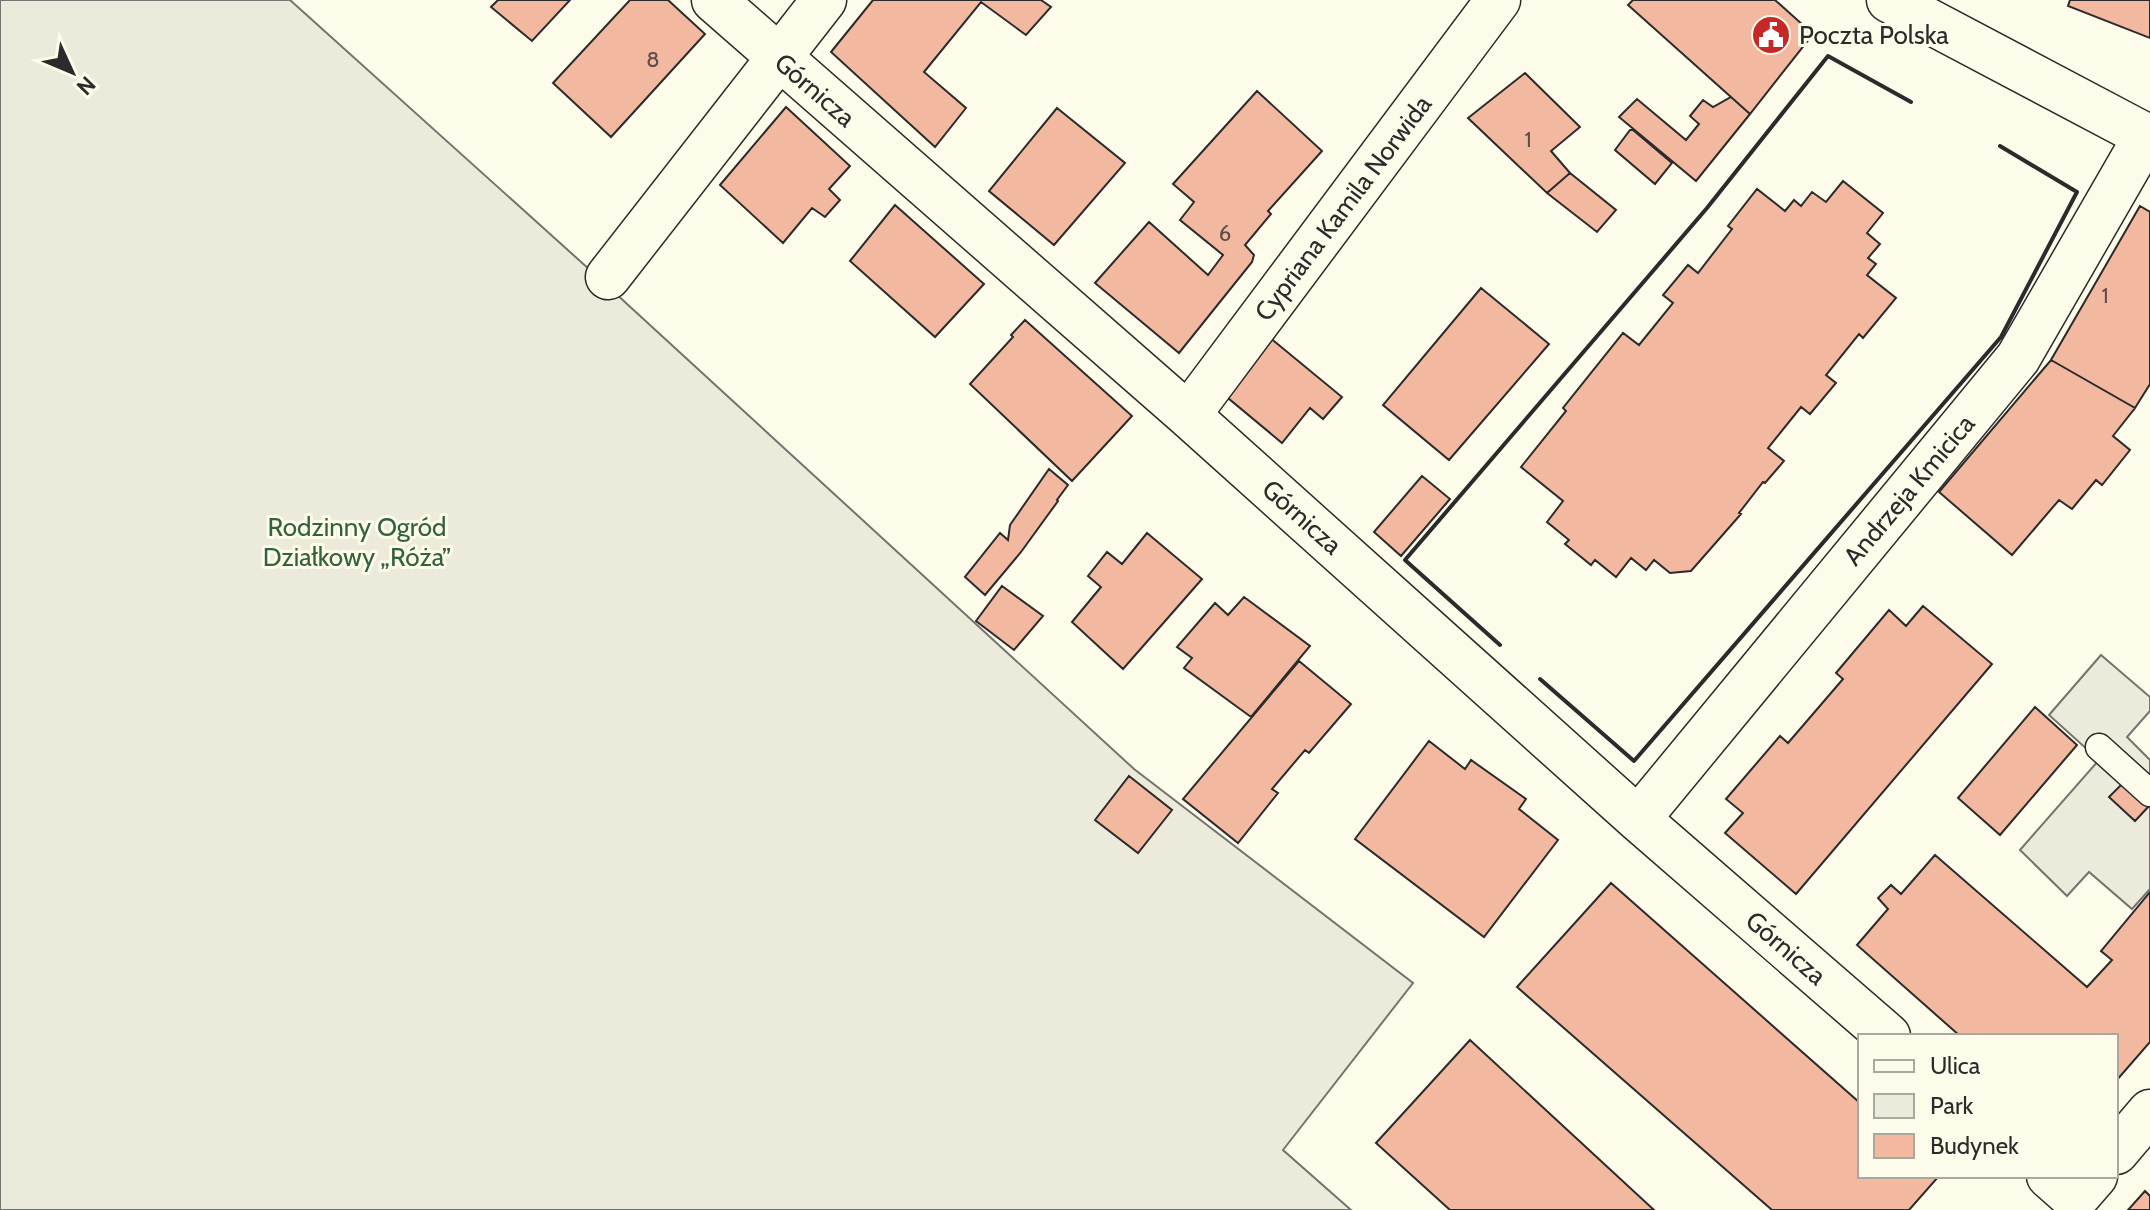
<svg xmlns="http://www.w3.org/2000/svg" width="2150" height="1210" font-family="Cabin,sans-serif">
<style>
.green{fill:#ecebdb;stroke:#74746e;stroke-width:2}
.parking{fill:#eceadb;stroke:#74746e;stroke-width:2}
.building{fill:#f2b8a0;stroke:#2b2b2b;stroke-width:2}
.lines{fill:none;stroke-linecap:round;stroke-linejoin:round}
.lane-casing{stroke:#2b2b2b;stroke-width:29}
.street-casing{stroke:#2b2b2b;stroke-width:47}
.secondary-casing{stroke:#2b2b2b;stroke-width:47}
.lane{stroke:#fdfbea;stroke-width:26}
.street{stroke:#fdfbea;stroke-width:44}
.secondary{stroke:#fdfbea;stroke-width:44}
.wall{stroke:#2b2b2b;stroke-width:4}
.labels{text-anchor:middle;stroke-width:6;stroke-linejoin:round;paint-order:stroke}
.number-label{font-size:22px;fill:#5d4e48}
.poi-label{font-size:26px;fill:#2b2b2b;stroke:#fdfbea;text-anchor:start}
.street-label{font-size:26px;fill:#2b2b2b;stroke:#fdfbea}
.park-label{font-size:26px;fill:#34623c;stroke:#fdfbea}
</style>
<rect width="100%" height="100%" fill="#fdfbea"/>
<path class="green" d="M0 0H290L590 270 1134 769 1413 983 1283 1150 1351 1210H0Z"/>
<path class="parking" d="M2101 655 2150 697V711L2127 737 2150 760V889L2132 909 2089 872 2067 896 2020 850 2099 760 2049 715Z"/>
<path class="building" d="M498 0H570L532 41 491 7Z
M630 0H668L705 34 611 137 553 83Z
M873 0H1041L1051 7 1026 35 981 2 924 72 966 108 935 147 831 52Z
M1633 0H1775L1813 34 1750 114 1628 5Z
M2070 0H2150V38L2068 6Z
M1525 73 1580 127 1551 151 1570 173 1547 193 1468 118Z
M1257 91 1322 151 1268 211 1271 214 1245 245 1254 255 1252 262 1179 353 1095 283 1149 222 1208 275 1223 255 1180 220 1194 202 1173 184Z
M1731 97 1750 114 1696 181 1619 117 1637 99 1686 140 1699 124 1690 116 1703 100 1713 107Z
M786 107 850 166 829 189 840 200 825 217 812 208 783 243 720 185Z
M1057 108 1125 163 1054 245 989 191Z
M1630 130H1633L1672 163 1655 184 1615 150Z
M1570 173 1616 210 1597 232 1547 193Z
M1843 181 1883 213 1867 233 1880 244 1868 258 1876 264 1867 275 1896 298 1863 338 1859 334 1826 375 1836 383 1810 414 1801 407 1768 448 1784 461 1765 483 1763 482 1739 513 1741 514 1691 571 1670 573 1654 560 1646 570 1631 558 1616 577 1595 560 1591 565 1565 544 1569 540 1547 522 1563 501 1521 467 1566 411 1563 408 1623 333 1639 345 1673 303 1663 295 1688 265 1698 273 1732 229 1728 226 1757 189 1785 211 1794 200 1801 206 1812 192 1826 202Z
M895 205 984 284 935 337 850 261Z
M2140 206 2150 212V384L2135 408 2051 360Z
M1481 288 1549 344 1449 460 1383 405Z
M1025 320 1132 416 1072 481 970 384 1013 337 1011 335Z
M1269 337 1342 397 1323 419 1310 408 1282 443 1222 393Z
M2051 360 2135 408 2113 436 2130 450 2102 485 2096 480 2072 509 2059 500 2012 555 1939 492Z
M1049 469 1068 485 1057 500 1058 501 1021 552 985 595 965 577 1000 533 1008 540 1010 525Z
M1422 476 1450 499 1401 556 1374 532Z
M1147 533 1202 579 1123 669 1072 622 1101 587 1088 576 1107 552 1122 564Z
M1002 586 1043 616 1014 650 976 621Z
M1244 597 1310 646 1251 717 1184 668 1192 658 1177 647 1215 603 1228 615Z
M1923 606 1992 664 1796 894 1725 833 1743 813 1726 799 1780 736 1788 743 1843 679 1836 673 1889 610 1906 626Z
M1299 661 1351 704 1309 753 1305 750 1272 789 1278 793 1238 843 1183 799Z
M2035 707 2077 745 2000 835 1958 798Z
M1429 741 1465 769 1471 760 1526 799 1519 809 1558 840 1484 937 1355 839Z
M1129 776 1172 810 1138 853 1095 820Z
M2123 783 2149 806 2135 821 2109 797Z
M1935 855 2087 987 2112 960 2101 951 2150 892V1042L2116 1081V1036H1960L1857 945 1888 909 1878 898 1891 885 1901 894Z
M1611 883 1860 1103V1176H1939L1909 1210H1772L1517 987Z
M1470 1040 1654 1210H1450L1376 1143Z
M2145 1191 2150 1196V1210H2128Z"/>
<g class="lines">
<g class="lane-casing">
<path id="lane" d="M2099 747 2150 793"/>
</g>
<g class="street-casing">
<path id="street" d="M714 0 1188 415 1638 819 1888 1036
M608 277 824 0
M1188 415 1498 0
M1638 819 2018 358 2146 136
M2116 1152 2150 1112
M2049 1176 2075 1199 2095 1176"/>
</g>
<g class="secondary-casing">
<path id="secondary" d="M1889 0 2150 138"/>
</g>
<use href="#lane" class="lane"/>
<use href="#street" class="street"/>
<use href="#secondary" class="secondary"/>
<path class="wall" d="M1500 645 1405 560 1707 208 1828 56 1911 102
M1540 679 1634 761 2001 337 2077 192 2000 146"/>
</g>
<defs>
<g id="civic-disc" transform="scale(2)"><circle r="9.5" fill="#c62828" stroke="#fdfbea"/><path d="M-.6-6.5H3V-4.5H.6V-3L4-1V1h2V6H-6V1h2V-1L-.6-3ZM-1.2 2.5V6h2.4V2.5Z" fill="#fff"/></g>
</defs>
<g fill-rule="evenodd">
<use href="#civic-disc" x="1771" y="35"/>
</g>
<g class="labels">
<g class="number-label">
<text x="653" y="67">8</text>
<text x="1528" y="147">1</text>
<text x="1225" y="241">6</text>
<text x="2105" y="303">1</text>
</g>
<g class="poi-label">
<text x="1799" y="44">Poczta Polska</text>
</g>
<g class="street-label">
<text transform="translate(815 90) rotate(41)" y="9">Górnicza</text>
<text transform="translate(1343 208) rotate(-53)" y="9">Cypriana Kamila Norwida</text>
<text transform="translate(1909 490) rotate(-50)" y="9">Andrzeja Kmicica</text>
<text transform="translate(1302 517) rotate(42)" y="9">Górnicza</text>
<text transform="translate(1786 948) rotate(41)" y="9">Górnicza</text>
</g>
<g class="park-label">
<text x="357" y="536">Rodzinny Ogród<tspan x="357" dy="30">Działkowy „Róża”</tspan></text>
</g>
</g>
<rect x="1858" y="1034" width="260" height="144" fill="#fdfbea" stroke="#a9a89e" stroke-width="2"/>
<rect x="1874" y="1060" width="40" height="12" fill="#fdfbea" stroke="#a9a89e" stroke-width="2"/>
<text x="1930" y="1074" font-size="24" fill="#2b2b2b">Ulica</text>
<rect x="1874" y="1094" width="40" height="24" fill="#ecebdb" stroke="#a9a89e" stroke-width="2"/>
<text x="1930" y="1114" font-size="24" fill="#2b2b2b">Park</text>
<rect x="1874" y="1134" width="40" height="24" fill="#f2b8a0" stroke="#a9a89e" stroke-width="2"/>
<text x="1930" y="1154" font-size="24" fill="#2b2b2b">Budynek</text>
<g transform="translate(72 72) rotate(134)" stroke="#fdfbea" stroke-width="6" paint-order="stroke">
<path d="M0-6L14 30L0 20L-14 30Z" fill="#2b2b2b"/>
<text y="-12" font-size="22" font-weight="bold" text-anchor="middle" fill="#2b2b2b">N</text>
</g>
</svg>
